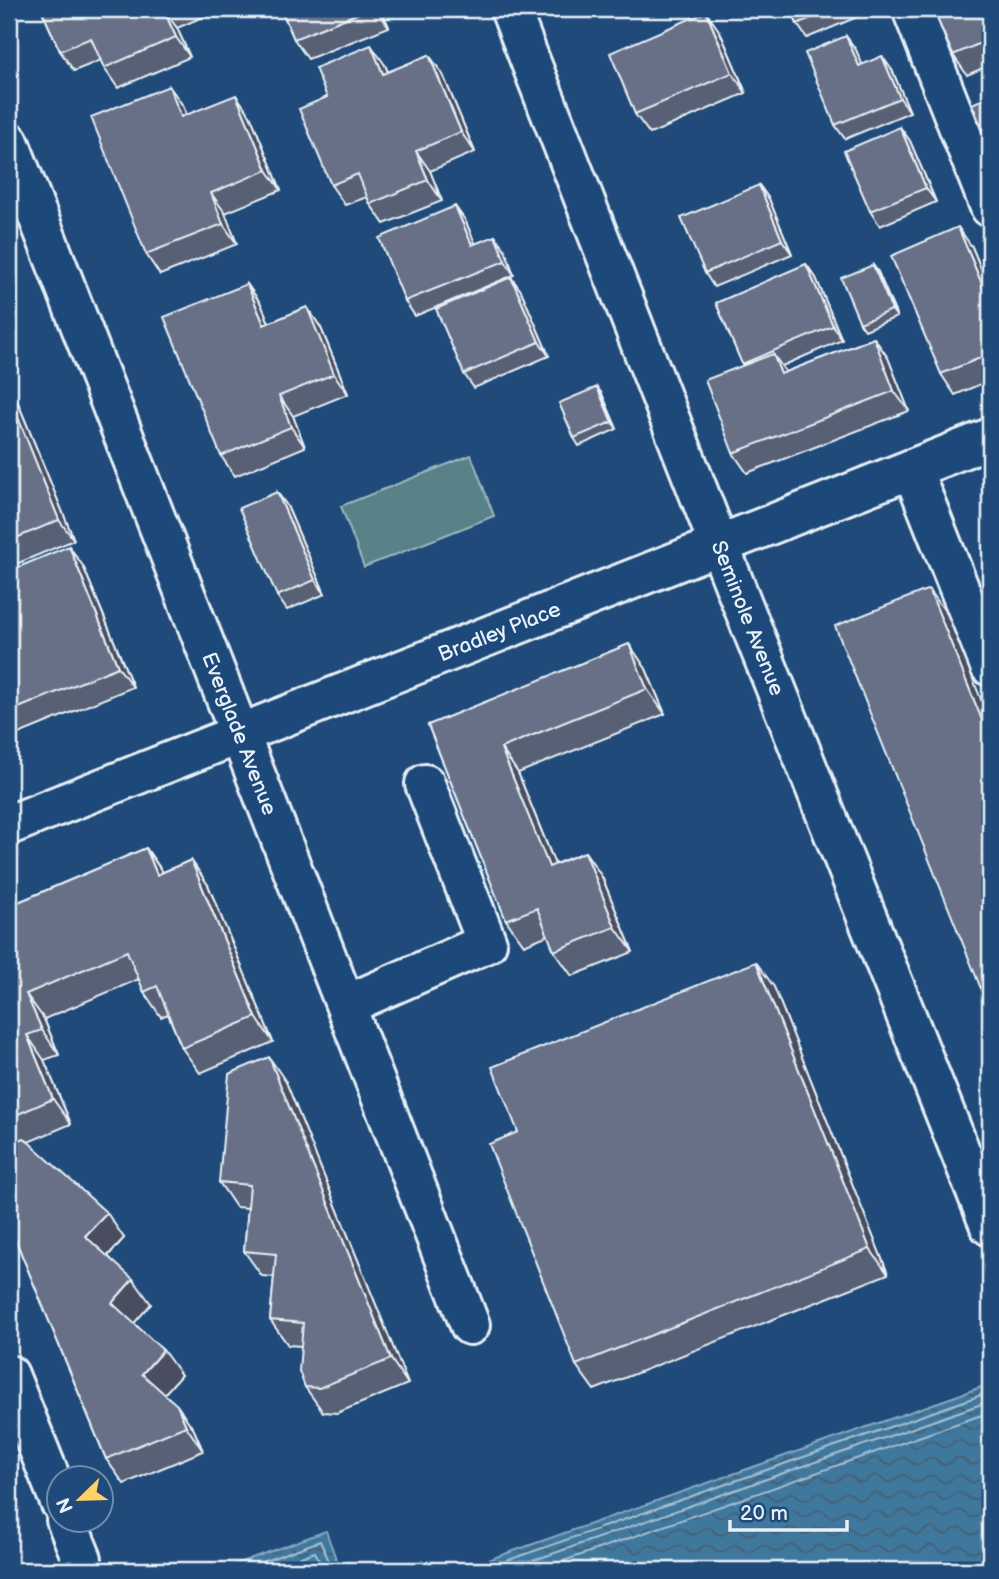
<svg xmlns="http://www.w3.org/2000/svg" width="999" height="1579" font-family="'Balsamiq Sans',sans-serif">
<style>
.garden{fill:#588188;stroke:#a0b9c0;stroke-width:2}
.water{fill:url(#water-waves);stroke:#84a8c1;stroke-width:2}
.lines{fill:none;stroke-linecap:round;stroke-linejoin:round}
.shore{stroke:#a5c0d4;stroke-width:2}
.minor-casing{stroke:#e8f1f8;stroke-width:44}
.minor{stroke:#1f4a7a;stroke-width:38}
.wall{fill:#596074;stroke:#e8f1f8;stroke-width:2}
.shaded-wall{fill:#484e5e;stroke:#e8f1f8;stroke-width:2}
.building{fill:#677087;stroke:#e8f1f8;stroke-width:2}
.labels{text-anchor:middle;stroke-width:5;stroke-linejoin:round;paint-order:stroke}
.street-label{font-size:21px;fill:#e8f1f8;stroke:#1f4a7a}
</style>
<defs>
<pattern id="water-waves" width="16" height="10" patternUnits="userSpaceOnUse" patternTransform="scale(1.75)"><rect width="16" height="10" fill="#41779d"/><path d="M0 5q4-4 8 0t8 0" fill="none" stroke="#446074"/></pattern>
</defs>
<rect width="100%" height="100%" fill="#1f4a7a"/>
<filter id="ink" filterUnits="userSpaceOnUse"><feTurbulence type="fractalNoise" baseFrequency=".0143" numOctaves="2"/><feDisplacementMap in="SourceGraphic" scale="14" xChannelSelector="R" yChannelSelector="G"/><feConvolveMatrix kernelMatrix="1 2 1 2 8 2 1 2 1" color-interpolation-filters="sRGB"/></filter>
<g filter="url(#ink)">
<path class="garden" d="M471 455 494 516 364 567 341 506Z"/>
<path class="water" d="M990 1384V1570H459Z
M326 1531 340 1570H219Z"/>
<g class="lines">
<path class="shore" d="M240 1570 320 1541 333 1570
M265 1570 315 1552 324 1570
M480 1570 990 1392
M506 1570 990 1401
M538 1570 990 1412"/>
<g class="minor-casing">
<g id="minor">
<path id="s1" d="M510 9 739 596 990 1226"/>
<path d="M912 9 990 207"/>
<path id="s2" d="M9 142 470 1325"/>
<path d="M912 469 990 666"/>
<path id="s3" d="M9 825 990 438"/>
<path d="M346 1005 487 943 425 784"/>
<path d="M9 1375 60 1502"/>
<path d="M66 1520 82 1559"/>
</g>
</g>
<use href="#minor" class="minor"/>
</g>
<path class="wall" d="M41 9H210L212 13 177 28 190 57 118 88 104 68 101 60 74 71 60 51Z
M281 9H381L389 27 308 59 294 39Z
M791 9H859L862 15 807 38 797 24Z
M990 9V65L967 75 953 55Z
M720 32 746 93 650 134 635 114Z
M846 36 856 50 862 65 892 70 910 112 845 139 835 125Z
M429 55 443 75 475 152 430 171 442 201 384 224 370 204 367 197 345 205 331 185 327 97 385 65 388 72Z
M169 86 183 106 187 115H250L281 190 225 213 237 244 160 275 146 254Z
M900 127 910 141 936 202 880 226 870 211Z
M759 185 769 199 792 254 714 287 705 273Z
M465 220 475 244 495 236 505 250 514 275 415 316 405 301Z
M972 247 990 290V380L955 395 941 374Z
M806 264 816 278 842 340 782 366 786 372 874 338 888 358 909 411 747 473 733 453 743 365 716 303Z
M873 265 878 272 897 317 865 330 860 323Z
M511 277 521 291 549 356 474 388 464 374Z
M247 284 261 304 269 323 307 307 321 328 348 394 293 416 305 447 235 476 221 456Z
M9 387 16 398 74 540 9 567Z
M597 387 602 394 617 429 579 446 574 438Z
M277 492 287 506 325 594 287 610 277 596Z
M83 566 133 687 9 738V571Z
M629 644 646 669 665 714 518 773 555 864 585 852 602 877 633 952 572 976 554 951 548 935 524 945 506 920 428 725Z
M146 848 163 872 191 860 208 885 273 1042 200 1073 182 1048 168 1014 161 1017 144 992 139 979 44 1019 59 1055 44 1060 71 1124 28 1142 124 1238 108 1256 151 1304 134 1323 181 1375 164 1394 194 1430 203 1451 124 1484 106 1459 9 1224V906Z
M774 987 888 1274 594 1390 576 1365 518 1132Z
M286 1082 408 1384 337 1413 323 1412 305 1387 301 1346 288 1345 270 1320 274 1277 262 1276 244 1251 248 1208 236 1207 219 1182Z"/>
<path class="shaded-wall" d="M163 9 177 28 190 57 176 37Z
M376 9H381L389 27Z
M706 12 720 32 746 93 732 73Z
M846 36 856 50 869 80 859 66Z
M371 45 385 65 397 94 383 74Z
M429 55 443 75 475 152 461 132Z
M882 56 892 70 910 112 900 98Z
M169 86 183 106 195 137 181 117Z
M236 95 250 115 281 190 267 170Z
M900 127 910 141 936 202 926 188Z
M416 151 430 171 442 201 428 180Z
M759 185 769 199 792 254 782 240Z
M211 193 225 213 237 244 223 224Z
M455 206 465 220 482 259 472 245Z
M958 227 972 247 990 290V303Z
M495 236 505 250 514 275 505 261Z
M806 264 816 278 842 340 833 326Z
M873 265 878 272 897 317 892 310Z
M511 277 521 291 549 356 539 342Z
M247 284 261 304 278 345 264 325Z
M307 307 321 328 348 394 334 374Z
M874 338 888 358 909 411 894 391Z
M773 354 787 374H781Z
M9 387 16 398 74 540 59 520 9 395Z
M597 387 602 394 617 429 612 422Z
M279 396 293 416 305 447 291 427Z
M277 492 287 506 325 594 315 580Z
M69 546 83 566 133 687 118 667Z
M929 589 947 614 990 722V740Z
M629 644 646 669 665 714 647 689Z
M501 748 518 773 566 892 549 867Z
M146 848 163 873 157 875Z
M585 852 602 877 633 952 615 927Z
M191 860 208 885 273 1042 256 1017Z
M756 962 774 987 888 1274 870 1249Z
M26 994 44 1019 59 1055 42 1030Z
M27 1035 44 1060 71 1124 53 1099Z
M269 1057 286 1082 408 1384 391 1359Z
M107 1213 124 1238 103 1261 85 1236Z
M133 1279 151 1304 130 1328 112 1303Z
M163 1350 181 1375 160 1399 142 1374Z
M177 1405 194 1430 203 1451 186 1426Z"/>
<path class="building" d="M41 9H163L176 37 104 68 91 38 60 51Z
M281 9H369L294 39Z
M791 9H833L797 24Z
M933 9H990V39L953 55Z
M706 12 732 73 635 114 610 53Z
M846 36 859 66 882 56 900 98 835 125 805 53Z
M371 45 383 74 429 55 461 132 416 151 428 180 370 204 358 174 331 185 299 109 327 97 315 68Z
M169 86 181 117 236 95 267 170 211 193 223 224 146 254 91 117Z
M990 96V148L972 104Z
M900 127 926 188 870 211 844 151Z
M759 185 782 240 705 273 681 218Z
M455 206 472 245 495 236 505 261 405 301 379 238Z
M958 227 990 303V354L941 374 891 256Z
M806 264 833 326 742 364 716 303Z
M873 265 892 310 860 323 841 278Z
M511 277 539 342 464 374 436 309Z
M247 284 264 325 307 307 334 374 279 396 291 427 221 456 164 317Z
M874 338 894 391 733 453 705 380 773 354 781 374Z
M597 387 612 422 574 438 559 403Z
M9 395 59 520 9 541Z
M277 492 315 580 277 596 239 508Z
M69 546 118 667 9 712V571Z
M929 589 990 740V1011L835 626Z
M629 644 647 689 501 748 549 867 585 852 615 927 554 951 537 908 506 920 428 725Z
M146 848 157 875 191 860 256 1017 182 1048 157 986 144 992 127 951 26 994 42 1030 27 1035 53 1099 9 1118V906Z
M756 962 870 1249 576 1365 489 1144 518 1132 492 1067Z
M269 1057 391 1359 319 1388 305 1387 299 1371 303 1323 270 1320 276 1254 244 1251 250 1185 219 1182 229 1074Z
M24 1138 107 1213 85 1236 133 1279 112 1303 163 1350 142 1374 177 1405 186 1426 106 1459 9 1224V1144Z"/>
</g>
<g class="labels">
<g class="street-label">
<text dy="7" stroke="none"><textPath href="#s1" startOffset="654">Seminole Avenue</textPath></text>
<text dy="7" stroke="none"><textPath href="#s3" startOffset="527">Bradley Place</textPath></text>
<text dy="7" stroke="none"><textPath href="#s2" startOffset="635">Everglade Avenue</textPath></text>
</g>
</g>
<rect width="999" height="1579" fill="none" stroke="#1f4a7a" stroke-width="35"/>
<rect x="18" y="18" width="964" height="1544" fill="none" stroke="#e8f1f8" stroke-width="2.5" filter="url(#ink)"/>
<g transform="translate(80 1499) rotate(247)"><circle r="33" fill="#1f4a7a" stroke="#6f8dac" stroke-width="2"/>
<path d="M0-5L12 26L0 18L-12 26Z" fill="#ffd166"/>
<text y="-10" font-size="19" font-weight="bold" text-anchor="middle" fill="#e8f1f8">N</text>
</g>
<path d="M730 1520v10h117v-10" fill="none" stroke="#e8f1f8" stroke-width="3.5"/>
<text x="740" y="1520" font-size="21" fill="#e8f1f8" stroke="#1f4a7a" stroke-width="5" paint-order="stroke">20 m</text>
</svg>
